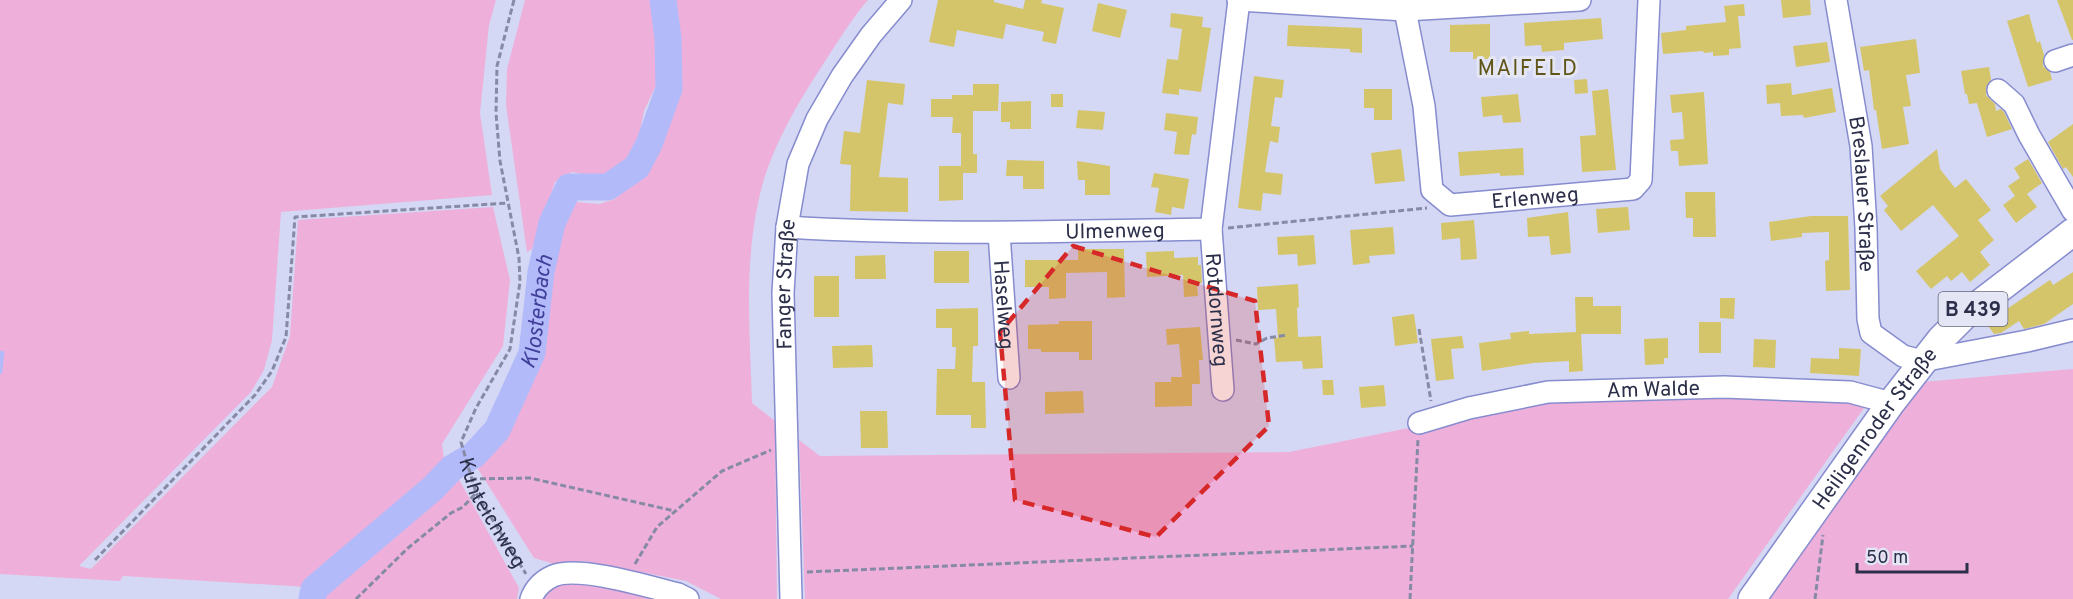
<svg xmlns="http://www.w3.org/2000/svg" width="2073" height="599" font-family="Overpass,sans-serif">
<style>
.green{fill:#eeb0da}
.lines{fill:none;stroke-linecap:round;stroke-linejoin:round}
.stream{stroke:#b3bafa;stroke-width:4.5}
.river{stroke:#b3bafa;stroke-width:27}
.building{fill:#d5c56a}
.minor-casing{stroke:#868cce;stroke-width:24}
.major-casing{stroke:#868cce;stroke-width:30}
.path{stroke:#868aa5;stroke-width:3;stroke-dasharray:6 3;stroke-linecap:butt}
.minor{stroke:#fff;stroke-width:21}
.major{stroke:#fff;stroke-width:27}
.marked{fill:#d62828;fill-opacity:0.2;stroke:#d62828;stroke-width:4.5;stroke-dasharray:12 8;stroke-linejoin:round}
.labels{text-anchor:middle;stroke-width:6;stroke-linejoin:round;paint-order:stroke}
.shield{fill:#e4e6f5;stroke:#63667d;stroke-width:1.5}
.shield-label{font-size:20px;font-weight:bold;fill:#2c2f4a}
.street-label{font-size:21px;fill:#2c2f4a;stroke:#e4e6f5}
.neighbourhood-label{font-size:22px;letter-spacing:1.5px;fill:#615619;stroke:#e4e6f5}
.water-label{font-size:22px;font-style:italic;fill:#413f99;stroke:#e4e6f5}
</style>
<rect width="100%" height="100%" fill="#d4d8f4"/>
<path class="green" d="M0 0H496L489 25 480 113 492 195 281 212 272 340 264 370 251 392 79 566 91 569 272 387 290 336 298 220 493 207 510 280 503 346 442 444 445 468 308 587 123 576 120 581 0 574Z
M525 0H653L658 32V81L644 111 638 140 624 164 605 178 572 172 555 182 532 249 527 252 506 105 507 69Z
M669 0H868C854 16 843 34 831 52 801 98 769 148 758 203 744 269 750 336 752 403L775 421 777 599H721L686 581 585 561 554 564 534 558 478 469C507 425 537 373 546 320 548 307 545 292 548 279 552 253 562 225 576 202L599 204 615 199 649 165 657 151 663 121 670 110 675 99 676 80Z
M2073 369V599H1767L1922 382Z
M1727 393 1850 398 1864 408 1728 599H805L799 440 820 456 1289 452 1543 401Z
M456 474 519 588 517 599H315L316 591Z
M573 578 670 599H539L546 590Z"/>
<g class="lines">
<path class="stream" d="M0 372 2 353"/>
<path class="river" id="s1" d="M312 599 314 589 433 488 452 468 474 455 497 430 532 353 541 272 552 223 569 187H608L637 167 649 144 669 89 668 38 663 0"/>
</g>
<path class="building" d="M938 0H994V2L1023 9 1025 0H1042L1041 3 1064 8 1056 44 1042 41 1044 32 1006 24 1003 39 957 30 954 47 929 42Z
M1781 0H1810L1811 15 1783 18Z
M2057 0H2073V40H2072Z
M1098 3 1127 10 1120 38 1092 31Z
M1744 4 1745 16H1738L1741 48 1729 49V55L1713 56V52L1704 53 1703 51 1663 54 1661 33 1686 30V26L1726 22 1724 6Z
M1171 13 1203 17 1202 27 1211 28 1201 92 1179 89V95L1162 93 1167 59 1178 60 1182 29 1170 27Z
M2029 14 2037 43 2040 41 2044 55 2043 66 2050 72 2052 80 2028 87 2007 21Z
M1601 18 1603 39 1564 43V50L1542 52 1541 45 1525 46 1524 23Z
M1490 24V59H1473V52H1450V25Z
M1288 25 1362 28V53L1350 52V49L1287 46Z
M1916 39 1920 73 1906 75 1911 106 1903 107 1909 144 1882 149 1876 110H1874L1869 70 1864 71 1860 47Z
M1827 42 1830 62 1796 67 1793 46Z
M1989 67 1991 80 1986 87V95L1995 104 1996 111 2001 109 2004 112 2012 129 1987 137 1977 103 1969 104 1967 94H1965L1961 71Z
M1254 76 1284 80 1282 98 1275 97 1271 126 1280 127 1278 143 1270 141 1265 172 1283 174 1281 195 1263 193 1261 211 1238 208Z
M1587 79 1588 93 1575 94 1574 80Z
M867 80 905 84 903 105 888 103 879 177 908 178V212L850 211 851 165 840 164 844 131 860 133Z
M1791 83 1792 95 1832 88 1836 112 1804 118 1803 115 1781 116 1780 103 1767 104 1766 85Z
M973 84H999L998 111H973V154H977V173H963V200L939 201V166H961V133H952L953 117H931V99H952V95H973Z
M1364 89H1392V120H1374V108H1364Z
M1608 89 1616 170 1582 172 1580 136 1596 135 1592 91Z
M1704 92 1708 164 1679 166 1678 151H1671L1670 140 1684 139 1682 112 1672 113 1670 95Z
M1051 94H1063V107H1051Z
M1518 94 1521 122 1503 123 1502 115 1483 117 1481 97Z
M1031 101V129H1010V122H1001V102Z
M1078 110 1105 112 1103 130 1076 128Z
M1166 113 1198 117 1196 135 1192 134 1189 155 1174 154 1177 132 1164 130Z
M2073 124V177L2066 167 2063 169 2048 142Z
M1523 148 1524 175 1500 176V173L1460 176 1458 152Z
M1401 149 1405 181 1375 184 1371 153Z
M1937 149 1940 169 1955 188 1966 179 1991 210 1978 220 1994 240 1980 252 1990 265 1970 282 1962 272 1951 281 1947 276 1931 289 1916 271 1959 236 1933 205 1901 231 1884 210 1888 206 1880 196Z
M2028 159 2042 183 2027 194 2037 207 2016 223 2003 205 2015 196 2008 186 2020 178 2014 168Z
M1007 160 1044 161V189H1023V176H1006Z
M1077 161 1110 166V195H1085V180H1078Z
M1154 173 1189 179 1184 209 1172 207 1171 215 1155 212 1159 188 1151 187Z
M1685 192H1715L1716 237H1693V218H1686Z
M1628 207 1630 230 1598 233 1596 209Z
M1568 212 1571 253 1551 255 1549 236 1528 237 1527 218Z
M1811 216H1848L1850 290 1826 291 1825 261 1829 260V232L1802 233V237L1771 241 1769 222Z
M1474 220 1477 259 1461 260 1460 238 1442 240 1441 223Z
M1393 227 1395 254 1369 256 1370 263 1353 265 1350 230Z
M1314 235 1316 264 1298 266 1297 254 1278 255 1277 237Z
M1078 249H1124L1125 297 1107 298V272L1066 273V298L1049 299V287H1025V260H1078Z
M934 251H969V283H934Z
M1174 251V258L1198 257V265H1201L1202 283 1197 284 1198 296 1184 297 1183 275 1147 277 1146 252Z
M885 255 886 279H855V256Z
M2073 272V304L2044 324 2024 329 2019 321 2001 333 1994 334 1986 323 2050 280 2053 285Z
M814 276H839V317H814Z
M1298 284 1299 307 1297 308 1298 337 1321 336 1323 368 1303 369 1302 361 1276 362 1274 338H1278L1276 309 1258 310 1257 287Z
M1575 297H1593V306H1621V334H1581L1583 371 1569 372V361L1533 363 1482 371 1479 343 1511 339 1510 333 1529 331V334L1576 332Z
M1720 298H1735L1734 319 1720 318Z
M978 308V346H973L972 382H985L986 428H971V415H936L937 369H955L956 347H952V328H936V309Z
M1414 314 1418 343 1395 346 1392 317Z
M1059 321H1092V360H1079V352H1041V349H1028V325L1059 324Z
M1699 322H1721V353H1699Z
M1200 327 1203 360H1199L1200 384H1192V406L1155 407V382H1171V377H1182L1179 344 1167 345 1166 329Z
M1462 336 1464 348 1451 349 1454 379 1436 381 1431 339Z
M1668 338V358H1664V364L1645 365 1644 339Z
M1754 339 1776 340 1775 368 1753 367Z
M872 345 873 367 833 368 832 346Z
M1839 348 1861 349 1859 376 1810 373 1811 358 1839 359Z
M1322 380H1333L1334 395H1323Z
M1384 385 1386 406 1361 408 1359 387Z
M1083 391 1084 413 1045 414V392Z
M860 411H887L888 448H861Z"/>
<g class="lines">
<g class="minor-casing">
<g id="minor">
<path d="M1238 0 1405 10 1580 0"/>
<path id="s3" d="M1836 0 1861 146 1866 228 1868 319 1871 333 1903 356 1922 361 2027 341 2073 330"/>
<path id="s4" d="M1405 10 1424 106 1432 190 1450 205 1633 189 1641 180 1649 0"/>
<path d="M2055 61 2073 55"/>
<path d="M1998 90 2014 104 2029 135 2073 211"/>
<path id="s5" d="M787 227C929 236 1070 231 1211 229L1239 0"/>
<path id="s6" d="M1211 229 1223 390"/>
<path id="s7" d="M999 233 1009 378"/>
<path id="s8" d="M1419 423 1469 408 1548 392 1724 387 1850 392 1891 403"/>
<path d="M531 599C535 588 542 581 553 576 578 565 650 587 678 594L688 599"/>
<path id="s9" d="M791 599 783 293 787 227 798 164 817 119 842 76 871 35 901 0"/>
</g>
</g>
<g class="major-casing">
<g id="major">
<path id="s10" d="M1752 599 1891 403 1941 339 1965 315 2073 232"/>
</g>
</g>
<g class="path">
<path id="s2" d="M514 0 497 66 496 113 500 161 519 258 520 282 510 349 476 408 461 442 476 493 526 574"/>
<path d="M1228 228 1427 208"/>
<path d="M1419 329 1431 401"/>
<path d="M1236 340 1256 344 1267 338 1287 335"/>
<path d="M471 479 530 478 675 511"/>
<path d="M95 560 255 395 272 371 286 337 295 217 508 203"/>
<path d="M635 564 657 527 722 471 771 450"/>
<path d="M807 572 1413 546"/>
<path d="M356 599 408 548 451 513 463 507 475 494"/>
<path d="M1410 599 1418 439"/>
<path d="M1815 599 1823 535"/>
</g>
<use href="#minor" class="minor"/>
<use href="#major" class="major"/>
</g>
<path class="marked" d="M1073 246 1255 301 1269 426 1156 537 1015 500 1000 332Z"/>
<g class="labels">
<rect class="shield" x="1938.5" y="292" width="69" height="34" rx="4.5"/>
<g class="shield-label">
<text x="1973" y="316">B 439</text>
</g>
<g class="street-label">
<text dy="7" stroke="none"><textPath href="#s3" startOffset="196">Breslauer Straße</textPath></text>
<text dy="7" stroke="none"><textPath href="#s4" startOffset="291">Erlenweg</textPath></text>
<text dy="7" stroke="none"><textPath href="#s5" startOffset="328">Ulmenweg</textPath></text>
<text dy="7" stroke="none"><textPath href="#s9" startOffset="315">Fanger Straße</textPath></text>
<text dy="7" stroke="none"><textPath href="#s7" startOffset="72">Haselweg</textPath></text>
<text dy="7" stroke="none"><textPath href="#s6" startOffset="81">Rotdornweg</textPath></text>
<text dy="7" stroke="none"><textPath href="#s8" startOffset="238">Am Walde</textPath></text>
<text dy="7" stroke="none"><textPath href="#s10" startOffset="210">Heiligenroder Straße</textPath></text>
<text dy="7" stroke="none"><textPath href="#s2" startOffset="537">Kuhteichweg</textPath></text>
</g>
<g class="neighbourhood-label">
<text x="1528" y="75">MAIFELD</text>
</g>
<g class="water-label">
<text dy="8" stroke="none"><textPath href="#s1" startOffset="380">Klosterbach</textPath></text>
</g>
</g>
<path d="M1857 563v9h110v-9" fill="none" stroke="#2c2f4a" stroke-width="3"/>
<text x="1866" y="563" font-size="18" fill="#2c2f4a" stroke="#e4e6f5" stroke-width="4.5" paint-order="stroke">50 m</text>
</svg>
